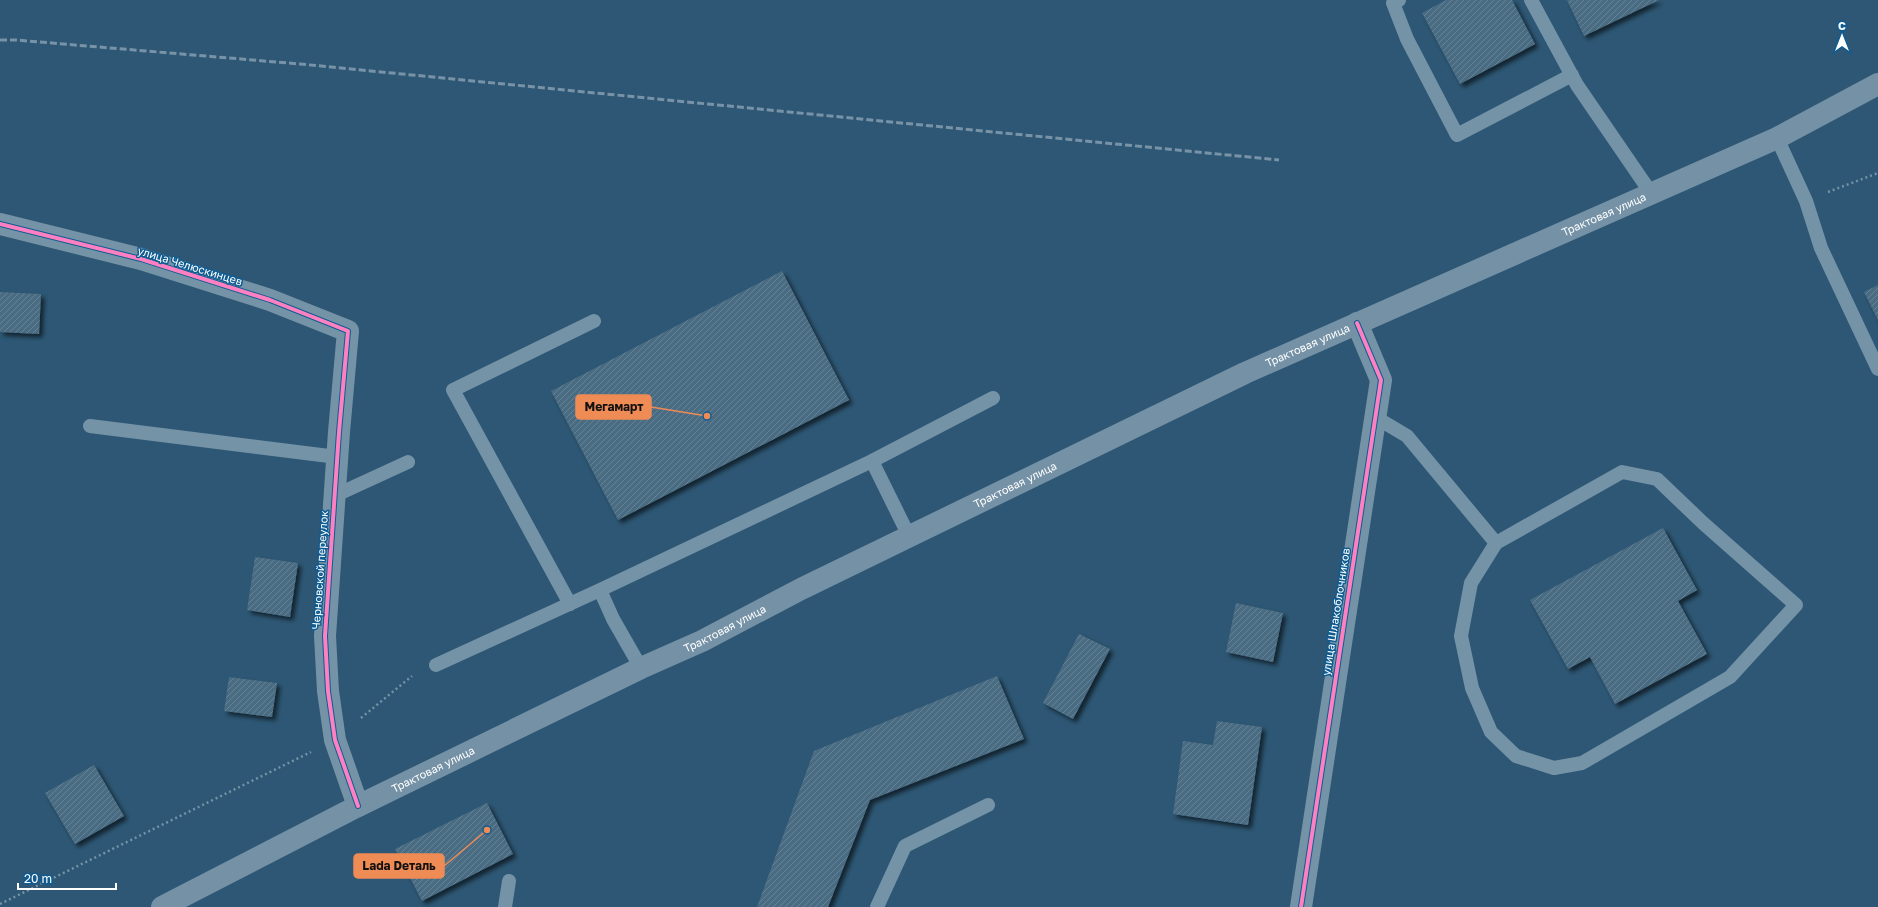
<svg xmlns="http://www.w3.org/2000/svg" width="1878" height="907" font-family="'Golos Text',sans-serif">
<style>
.building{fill:url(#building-hatch);filter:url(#shadow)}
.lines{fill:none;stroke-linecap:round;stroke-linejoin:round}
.path{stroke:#7493a7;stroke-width:2.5;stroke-dasharray:2 3;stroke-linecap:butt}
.service{stroke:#7493a7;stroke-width:14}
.minor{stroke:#7493a7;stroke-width:22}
.primary{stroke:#7491a6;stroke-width:22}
.rail{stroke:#7893a7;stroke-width:3;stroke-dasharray:7 3;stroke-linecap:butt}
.cycleway-casing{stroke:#0f5c92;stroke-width:6}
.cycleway{stroke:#ff80c0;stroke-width:4}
.labels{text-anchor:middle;stroke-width:3;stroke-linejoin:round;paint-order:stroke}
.street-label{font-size:11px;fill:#fff;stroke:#0f5c92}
.leader{fill:none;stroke:#ef8b55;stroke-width:1.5}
.callout-dot{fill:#ef8b55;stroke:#0f5c92;stroke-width:1.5}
.callout{fill:#ef8b55;stroke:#ef8b55;stroke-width:1.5}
.callout-label{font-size:12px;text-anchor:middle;font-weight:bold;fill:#111}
</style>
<defs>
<pattern id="building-hatch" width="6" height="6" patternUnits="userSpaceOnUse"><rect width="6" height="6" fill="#4a6c83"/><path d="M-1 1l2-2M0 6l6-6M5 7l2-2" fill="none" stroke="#658296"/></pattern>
<filter id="shadow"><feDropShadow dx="3.5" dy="3.5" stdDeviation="2" flood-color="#0009"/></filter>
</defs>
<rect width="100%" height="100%" fill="#2d5774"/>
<path class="building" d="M1446 0H1512L1535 44 1460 84 1422 13Z
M1567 0H1659L1584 36Z
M782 271 849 400 618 520 551 391Z
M1878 285V320L1864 292Z
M0 292 41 294 39 334 0 332Z
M1663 528 1697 590 1678 601 1707 654 1615 704 1590 657 1568 669 1530 600Z
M255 557 298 563 290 617 247 610Z
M1236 603 1283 613 1273 662 1226 652Z
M1079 634 1110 649 1073 719 1043 703Z
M997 676 1024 739 870 800 828 907H757L814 751Z
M229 677 277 683 272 717 224 711Z
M1217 721 1262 727 1248 825 1173 814 1183 741 1213 745Z
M94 765 124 816 75 844 45 793Z
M487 803 513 854 422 901 395 849Z"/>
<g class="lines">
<path class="path" d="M1828 192 1878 173
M361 718 412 676
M0 904 311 752"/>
<path class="service" d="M1399 0 1393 3 1407 39 1457 135 1572 75
M1531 0 1577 85 1651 193
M1777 138 1806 201 1821 248 1878 369
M1375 417 1407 436 1496 543 1471 583 1461 636 1472 688 1491 732 1516 756 1554 768 1582 763 1730 677 1796 605 1703 523 1657 479 1622 472 1496 543
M90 426 337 457
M872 461 909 536
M334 496 408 462
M600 590 613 619 641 668
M570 604 453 390 594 321
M436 665 600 590 872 461 993 398
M505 907 509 881
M877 907 905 846 988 805"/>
<path class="minor" d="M0 224 141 259 270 300 348 331 339 432 325 636 328 691 335 740 358 806
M1301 907 1381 380 1357 323"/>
<path class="primary" id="s1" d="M162 907 358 806 641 668 702 641 801 589 1245 373 1777 138 1878 84"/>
<path class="rail" d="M0 40H16L300 64 1279 160"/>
<g class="cycleway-casing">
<path id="cycleway" d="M0 224 141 259 270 300 348 331 339 432 325 636 328 691 335 740 358 806
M1301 907 1381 380 1357 323"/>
</g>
<use href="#cycleway" class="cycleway"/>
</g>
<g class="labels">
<g class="street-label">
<text dy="4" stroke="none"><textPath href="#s1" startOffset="1600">Трактовая улица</textPath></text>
<text transform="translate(190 266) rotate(17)" y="4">улица Челюскинцев</text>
<text dy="4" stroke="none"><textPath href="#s1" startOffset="1276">Трактовая улица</textPath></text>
<text dy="4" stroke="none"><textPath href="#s1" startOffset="952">Трактовая улица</textPath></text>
<text transform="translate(320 570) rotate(-86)" y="4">Черновской переулок</text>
<text transform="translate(1336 612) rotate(-81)" y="4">улица Шлакоблочников</text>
<text dy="4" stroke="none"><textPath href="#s1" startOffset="628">Трактовая улица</textPath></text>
<text dy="4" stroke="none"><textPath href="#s1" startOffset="304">Трактовая улица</textPath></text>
</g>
</g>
<path class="leader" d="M707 416L651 407M487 830L444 866"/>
<g class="callout-dot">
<circle cx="707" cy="416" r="4"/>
<circle cx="487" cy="830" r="4"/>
</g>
<g class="callout">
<rect x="576" y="395" width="75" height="24" rx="4"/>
<rect x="354" y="854" width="90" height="24" rx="4"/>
</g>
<g class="callout-label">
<text x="614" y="411">Мегамарт</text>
<text x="399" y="870">Lada Dеталь</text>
</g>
<g transform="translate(1842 36)" stroke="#0f5c92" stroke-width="3" paint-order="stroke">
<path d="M0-3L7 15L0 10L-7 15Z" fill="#ffffff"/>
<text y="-6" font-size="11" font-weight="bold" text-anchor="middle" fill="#ffffff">С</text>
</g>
<path d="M18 883v6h98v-6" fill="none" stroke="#ffffff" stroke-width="2"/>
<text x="24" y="883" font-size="12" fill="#ffffff" stroke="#0f5c92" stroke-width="3" paint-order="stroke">20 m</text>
</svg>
